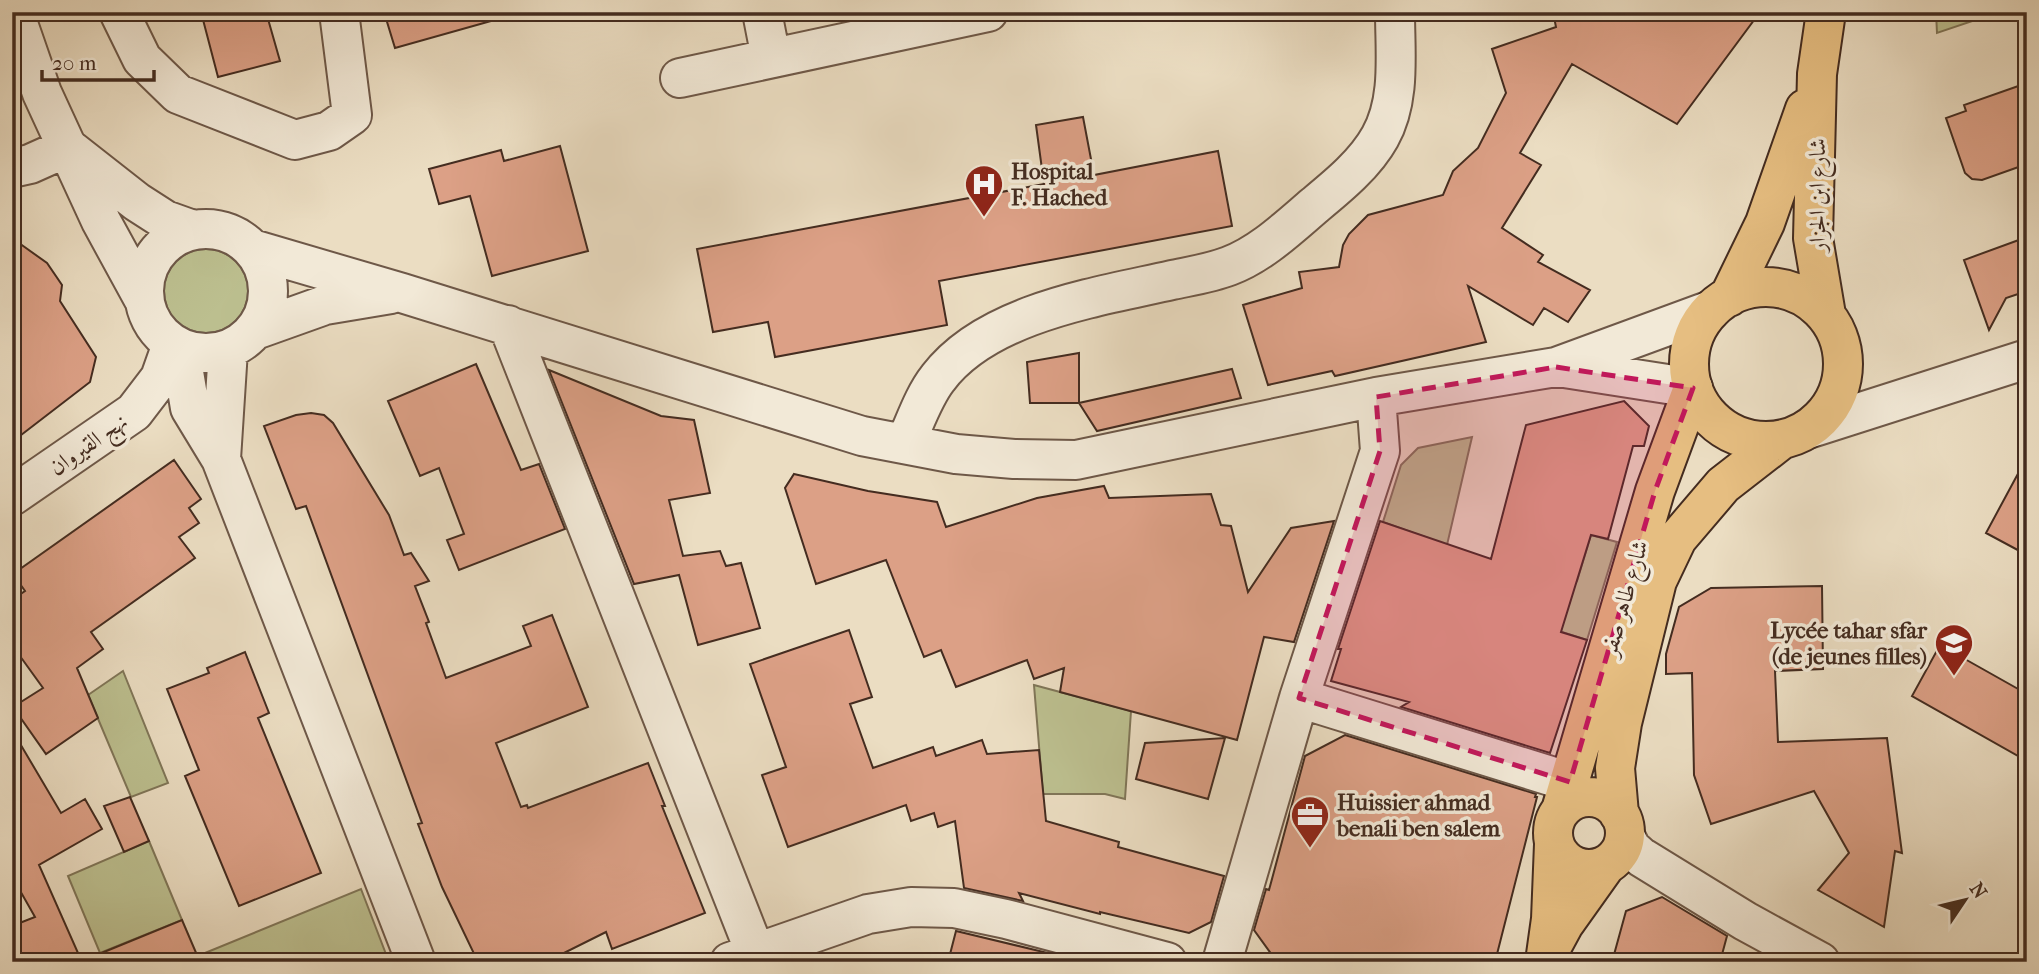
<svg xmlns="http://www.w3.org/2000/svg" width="2039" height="974" font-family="'IM FELL French Canon',Amiri,serif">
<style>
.green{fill:#bcbf8f;stroke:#807658;stroke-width:2}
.building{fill:#dca086;stroke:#442c20;stroke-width:2}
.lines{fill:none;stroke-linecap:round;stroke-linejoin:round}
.minor-casing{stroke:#6e5848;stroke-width:42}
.major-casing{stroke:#442c20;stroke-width:42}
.minor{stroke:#f2e9d7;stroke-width:38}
.major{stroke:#e6be81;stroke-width:38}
.marked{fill:#c2185b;fill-opacity:0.2;stroke:#c2185b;stroke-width:5;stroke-dasharray:14 9;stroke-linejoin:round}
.labels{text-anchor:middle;stroke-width:7;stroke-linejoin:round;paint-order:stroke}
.poi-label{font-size:23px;font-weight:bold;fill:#442c20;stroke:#f2e9d7;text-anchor:start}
.street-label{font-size:23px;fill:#442c20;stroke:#f2e9d7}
</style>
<rect width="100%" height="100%" fill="#ebddc2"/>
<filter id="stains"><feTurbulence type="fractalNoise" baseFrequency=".00286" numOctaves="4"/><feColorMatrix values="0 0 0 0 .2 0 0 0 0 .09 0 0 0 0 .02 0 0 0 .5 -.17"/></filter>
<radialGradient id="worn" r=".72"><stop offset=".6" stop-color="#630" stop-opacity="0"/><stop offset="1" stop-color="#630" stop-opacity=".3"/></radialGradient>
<path class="green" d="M1936 12H1999L1937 33Z
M164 291a42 42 0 1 1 84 0a42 42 0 1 1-84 0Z
M1472 437 1447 545 1383 522 1401 465 1418 448Z
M1591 535 1617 542 1587 640 1540 625 1577 581Z
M123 671 168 783 131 797 88 695Z
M1034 685 1131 711 1125 799 1105 794H1043Z
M149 841 182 920 100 953 68 876Z
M361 889 389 962H183Z"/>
<path class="building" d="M201 12H266L280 61 218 77Z
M384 12H490L491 21 395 48Z
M1553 12H1760L1677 124 1572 64 1520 153 1541 165 1502 228 1543 255 1538 262 1590 290 1568 322 1544 308 1533 325 1468 286 1486 342 1335 376 1332 371 1268 385 1243 305 1302 288 1299 272 1339 267 1343 245 1349 234 1368 215 1443 195 1453 171 1478 148 1506 93 1492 49 1556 27Z
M2027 83V164L1982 180 1972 179 1965 173 1946 118 1966 111 1964 105Z
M1083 117 1094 175 1218 151 1232 226 939 281 947 325 775 357 768 322 713 332 697 249 1044 184 1036 125Z
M560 146 588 251 492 276 470 196 439 204 429 169 501 150 504 161Z
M2027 237V291L2006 298 1989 330 1964 260Z
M12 238 47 263 62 285 60 301 96 357 90 382 12 442Z
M1079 353V403H1030L1027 362Z
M476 364 521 470 539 464 565 529 459 570 447 540 464 534 439 468 420 476 388 401Z
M1232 369 1241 398 1097 431 1079 403Z
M549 370 661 416 694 420 710 493 669 500 683 556 720 551 726 566 741 563 760 628 698 645 679 575 634 584Z
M1624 401 1649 426 1644 446H1633L1608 539 1591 535 1561 632 1587 640 1550 753 1401 707 1409 702 1331 681 1341 649H1338L1380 521 1491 559 1526 425Z
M311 413 324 415 333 423 389 515 404 555 411 553 429 581 415 586 429 622 426 623 446 678 531 646 523 626 552 615 588 707 496 743 521 807 527 805 528 808 648 763 665 806H662L705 913 612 949 606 932 546 962H486L477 960 442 887 418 824 422 823 306 506 296 509 264 426 296 415Z
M2027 457V555L1986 533Z
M174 460 201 499 189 508 199 523 179 537 195 558 91 632 103 649 77 668 98 718 46 754 13 707 43 688 12 645V600L25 591 13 574Z
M794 474 868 491 937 502 946 527 1037 498 1104 486 1109 498 1211 494 1221 525 1231 526 1248 592 1291 528 1334 521 1294 642 1264 637 1237 740 1060 692 1064 668 1034 679 1027 660 956 687 941 650 924 657 886 560 816 584 785 488Z
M1822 586 1823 669 1775 671 1778 742 1887 738 1902 853 1895 851 1884 927 1818 890 1849 853 1814 791 1711 824 1694 775 1692 673 1666 674V654L1679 607 1711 588Z
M849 630 872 697 850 704 873 768 933 747 936 756 982 740 987 754 1039 750 1046 821 1119 842 1118 847 1224 876 1211 922 1189 933 1100 912V914L1019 893 1023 901 964 888 955 821 938 827 934 813 911 821 906 805 788 847 762 775 786 767 750 664Z
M1940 645 2027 694V761L1912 696Z
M245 652 269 713 258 718 321 873 239 906 185 776 199 770 167 689 209 673 207 668Z
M12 730 61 813 85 799 102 829 39 865 82 962H12V926L35 917 14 880 12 881Z
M1345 735 1536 794 1535 797H1537L1495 962H1277L1254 930 1266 889 1269 890 1305 756Z
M1225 738 1208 799 1136 779 1145 743Z
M130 797 149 841 124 852 104 806Z
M1662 897 1727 936 1720 962H1612L1626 911Z
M182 920 200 962H82V961Z
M956 931 1052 954 1056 962H948Z"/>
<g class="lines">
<g class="minor-casing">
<path id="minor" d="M14 12 42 93 101 221 143 298
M119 12 142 59 178 94 295 140 329 131 352 115 339 12
M762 12 771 58
M680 78 988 12
M72 151 137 202 165 220 193 230
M12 168 30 164 68 147
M144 291a62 62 0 1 1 124 0a62 62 0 1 1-124 0Z
M252 249 402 293 862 436 956 454 1014 459 1076 460 1376 397 1556 367 1711 310
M508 325 755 952
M255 330 325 305 391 294
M180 348 190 408 221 459 416 962
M1558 367 1693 388
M1808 429 2027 359
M905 444C915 423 923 397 938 378 987 313 1097 297 1172 280 1191 276 1211 273 1229 266 1261 254 1288 228 1315 205 1338 186 1365 164 1380 137 1401 100 1395 53 1395 12
M221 459 228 350
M12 496 134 412 160 378 172 344
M1299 698 1570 782
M1625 836 1631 848 1641 857 1745 921 1820 962
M730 962 868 914 911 907 954 908 1006 919 1167 962
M1222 962 1299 698 1380 451 1376 397"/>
</g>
<g class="major-casing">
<path id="major" d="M1689 364a77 77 0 1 1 154 0a77 77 0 1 1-154 0Z
M1729 297 1765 223 1805 109
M1826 315 1813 238 1817 74 1826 12
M1553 833a36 36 0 1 1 72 0a36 36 0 1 1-72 0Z
M1561 810 1655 491 1693 388
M1619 814 1615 768 1622 723 1657 581 1677 539 1723 485 1781 440
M1551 948 1564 924 1606 865
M1545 962 1551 919 1554 844"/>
</g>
<use href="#minor" class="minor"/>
<use href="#major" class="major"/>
</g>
<path class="marked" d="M1556 367 1693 388 1655 491 1570 782 1299 698 1380 451 1376 397Z"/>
<defs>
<g id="hospital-pin" transform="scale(2.0125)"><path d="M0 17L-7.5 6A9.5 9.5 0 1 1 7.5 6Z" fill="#8f2418" stroke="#f2e9d7"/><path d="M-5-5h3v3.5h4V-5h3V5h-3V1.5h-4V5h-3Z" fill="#fff"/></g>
<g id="school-pin" transform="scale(2.0125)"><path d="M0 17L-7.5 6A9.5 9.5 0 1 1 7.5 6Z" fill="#8f2418" stroke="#f2e9d7"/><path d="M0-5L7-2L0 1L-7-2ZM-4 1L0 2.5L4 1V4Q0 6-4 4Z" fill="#fff"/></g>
<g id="office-pin" transform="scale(2.0125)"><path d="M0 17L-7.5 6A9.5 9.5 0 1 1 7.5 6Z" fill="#8f2418" stroke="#f2e9d7"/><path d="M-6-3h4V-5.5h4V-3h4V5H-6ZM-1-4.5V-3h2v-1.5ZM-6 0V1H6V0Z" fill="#fff"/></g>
</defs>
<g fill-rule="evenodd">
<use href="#hospital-pin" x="984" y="184"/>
<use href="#school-pin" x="1954" y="643"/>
<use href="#office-pin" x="1310" y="815"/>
</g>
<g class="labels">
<g class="poi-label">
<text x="1011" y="179">Hospital<tspan x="1011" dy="26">F. Hached</tspan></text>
<text x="1927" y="638" text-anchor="end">Lycée tahar sfar<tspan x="1927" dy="26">(de jeunes filles)</tspan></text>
<text x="1337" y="810">Huissier ahmad<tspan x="1337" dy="26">benali ben salem</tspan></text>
</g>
<g class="street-label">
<text transform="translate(1817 195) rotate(-90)" y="8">شارع ابن الجزار</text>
<text transform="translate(88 444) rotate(-35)" y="8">نهج القيروان</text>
<text transform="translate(1624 598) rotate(-74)" y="8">شارع طاهر صفر</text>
</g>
</g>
<rect width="2039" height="974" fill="none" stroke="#ebddc2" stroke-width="42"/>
<rect x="14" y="14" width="2011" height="946" fill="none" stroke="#442c20" stroke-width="3.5"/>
<rect x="21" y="21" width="1997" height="932" fill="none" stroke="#442c20" stroke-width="2"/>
<g transform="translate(1965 900) rotate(55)" stroke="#f2e9d7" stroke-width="5" paint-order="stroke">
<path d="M0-5L12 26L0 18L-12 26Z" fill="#442c20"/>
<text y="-10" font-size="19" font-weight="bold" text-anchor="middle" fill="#442c20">N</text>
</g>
<path d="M42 70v10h112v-10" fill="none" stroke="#442c20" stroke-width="3.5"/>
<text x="52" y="70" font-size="21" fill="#442c20" stroke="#f2e9d7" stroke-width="5" paint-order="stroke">20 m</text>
<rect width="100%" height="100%" filter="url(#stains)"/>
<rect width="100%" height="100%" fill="url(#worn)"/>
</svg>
